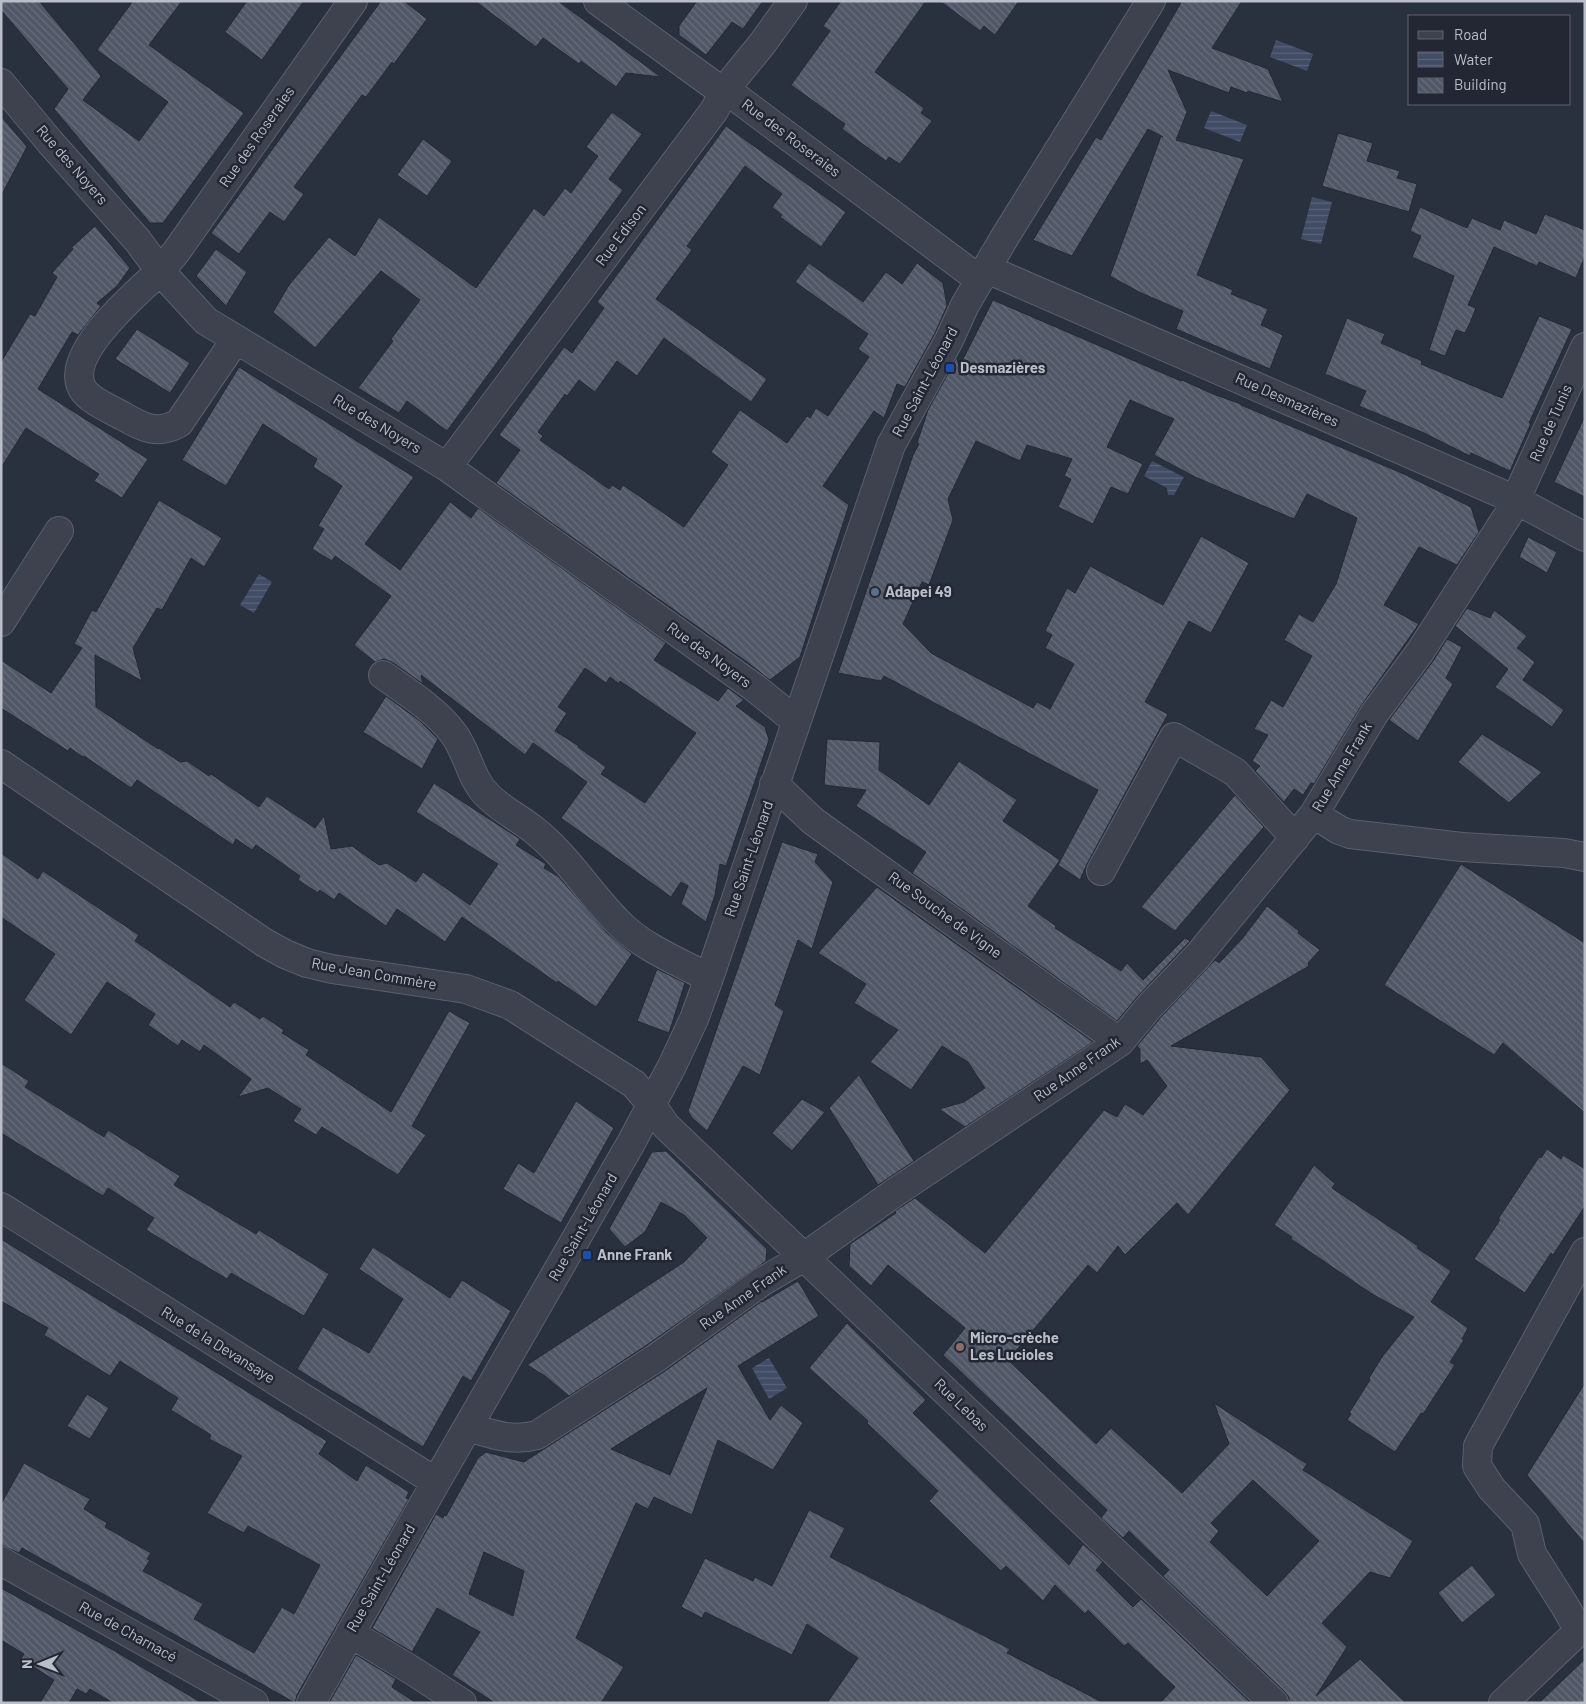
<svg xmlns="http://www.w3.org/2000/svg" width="1586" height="1704" font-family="Barlow,sans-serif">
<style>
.water{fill:url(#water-rules)}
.building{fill:url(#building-back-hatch);stroke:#242935;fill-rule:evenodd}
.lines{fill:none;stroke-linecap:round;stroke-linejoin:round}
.minor-casing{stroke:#5b606c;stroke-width:30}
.minor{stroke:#3d424e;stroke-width:28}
.transit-dot{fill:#1a4fb4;stroke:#222733;stroke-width:2}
.service-dot{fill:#5c6f8a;stroke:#222733;stroke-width:2}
.education-dot{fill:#8d6e63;stroke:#222733;stroke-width:2}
.labels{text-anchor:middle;stroke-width:5;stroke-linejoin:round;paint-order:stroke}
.street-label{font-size:15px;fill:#babec9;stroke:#222733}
.poi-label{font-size:15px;font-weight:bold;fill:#babec9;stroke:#222733;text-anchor:start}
</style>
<defs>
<pattern id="water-rules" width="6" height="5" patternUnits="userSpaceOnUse" patternTransform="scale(1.25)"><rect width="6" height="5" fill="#414c65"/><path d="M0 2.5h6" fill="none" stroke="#5a647a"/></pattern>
<pattern id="building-back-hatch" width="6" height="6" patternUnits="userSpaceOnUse" patternTransform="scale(1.25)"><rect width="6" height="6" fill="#505766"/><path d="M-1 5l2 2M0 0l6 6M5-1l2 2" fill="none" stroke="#676d7b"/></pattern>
</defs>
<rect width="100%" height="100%" fill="#29303e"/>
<path class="water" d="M1276 40 1313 54 1307 71 1270 57Z
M1211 111 1247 125 1240 142 1204 128Z
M1312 197 1332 202 1321 244 1301 239Z
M1152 461 1184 477 1174 495H1168L1167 488 1144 476Z
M259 574 272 582 254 613 240 605Z
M769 1358 787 1388 769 1399 752 1368Z"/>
<path class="building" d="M1 1H39L101 76 83 100 139 141 168 102 97 50 133 1H182L149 45 244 113 163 223H150L54 109 68 89 1 10Z
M247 1H304L262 60 225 32Z
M381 1H404L427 19 394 64 392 62 366 97 362 95 294 187 304 194 284 222 270 212 239 254 211 233Z
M475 1H558L661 77 626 73 616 87 581 61 579 64 543 38 536 47Z
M697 1H763L743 29 732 22 706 55 679 35V26Z
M841 1H926L875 72 924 108 921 113 932 121 900 164 889 157 886 161 842 129 845 124 791 85 830 31 823 26Z
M940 1H1019L995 35 984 26 980 31Z
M1182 1H1242L1212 48 1268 69 1283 102 1248 91 1247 93 1231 87 1229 93 1168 70 1187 112 1176 140 1244 159 1197 275 1233 290 1231 294 1268 309 1261 325 1283 335 1270 369 1176 329 1183 311 1139 292 1110 276 1161 136 1163 137 1148 129 1072 256 1033 240 1096 137 1101 140Z
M612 112 642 134 609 179 623 190 447 431 407 401 399 413 358 388 393 341 391 339 420 300 381 271 315 348 273 312 289 285 329 237 355 256 379 217 476 288 534 208 544 216 565 188 571 193 598 156 586 147Z
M1 116 27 147 1 196Z
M726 126 846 212 821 247 780 217 782 215 772 207 782 194 745 166 687 246 692 250 656 299 767 379 751 402 664 338 637 376 617 361 595 392 579 380 567 396 565 394 538 432 543 436 540 440 609 489 612 485 620 490 623 485 684 527 728 465 711 452 740 410 787 443 807 416 810 418 816 408 828 416 869 357 858 349 868 334 795 282 809 263 863 302 886 272 902 284 917 263 943 283 947 306 935 333 905 387 897 384 884 418 874 411 823 486 849 505 800 657 770 680 747 662 496 483 520 450 499 435 564 347 572 353 604 308 597 302Z
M1338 133 1373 143 1367 161 1400 171 1397 178 1417 184 1409 212 1322 186Z
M423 139 452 161 427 196 397 175Z
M1420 207 1467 228 1472 218 1500 230 1504 220 1536 234 1545 214 1585 230V256L1576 278 1539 262 1537 266 1494 247 1468 305 1476 308 1470 323 1465 333 1456 330 1445 356 1429 350 1454 276 1412 257 1421 236 1410 231Z
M95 226 130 268 117 286 97 303 101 306 78 335 72 332 38 389 148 459 122 498 94 481 99 474 26 428 1 468V362L30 314 35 316 57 277 52 273 73 249 71 248Z
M216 249 247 272 226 306 196 276Z
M993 300 1181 381 1182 380 1213 394 1241 404V405L1404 474 1471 507 1479 532 1457 565 1419 547 1384 605 1419 624 1361 706 1314 784 1311 783 1303 795 1294 789 1284 802 1255 771 1260 766 1252 761 1268 735 1254 729 1271 700 1283 707 1312 656 1284 640 1299 614 1313 622 1336 584 1357 518 1307 494 1294 519 1195 477 1154 455 1174 419 1130 400 1107 447 1143 464 1128 494 1111 487 1093 524 1058 507 1071 479 1064 476 1072 459 1027 445 1020 461 976 441 948 499 953 520 929 585 922 582 903 624 931 653 1033 708 1037 702 1050 709 1074 664 1045 648 1052 635 1045 631 1067 588 1075 593 1090 566 1163 605 1201 536 1249 563 1211 633 1189 621 1145 702 1168 714 1087 864 1080 880 1058 865 1098 790 884 676 881 681 838 673 913 455 919 444 917 443 928 410 957 357 959 367Z
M1539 316 1572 329 1529 423H1531L1510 471 1471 453 1470 456 1424 433 1359 406 1366 391 1325 374 1347 318 1385 334 1381 343 1422 361 1421 364 1502 398Z
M137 329 190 363 170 393 115 359Z
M239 367 414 477 365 544 400 570 450 502 471 518 478 508 666 643 654 660 718 701 728 688 744 700 736 706 765 727 769 740 726 866 720 864 715 895 706 922 681 904 688 886 681 882 671 897 561 818 587 782 533 743 525 755 421 675 423 684 392 662 384 659 375 662 354 645 391 596 335 556 332 561 312 549 324 529 318 526 342 486 313 467 317 459 263 424 226 486 182 460ZM585 668 606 683 610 677 619 684 620 681 696 733 645 803 601 774 606 767 578 747 579 746 555 731 567 713 558 707Z
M1585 416V497L1554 482Z
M159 500 222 538 204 567 191 558 162 610 157 608 133 648 142 681 95 655 96 707 158 749 159 748 180 762 187 761 209 776 211 774 259 807 267 796 315 828 324 816 331 849 352 846 379 865 387 863 416 882 423 872 470 905 498 864 416 812 434 783 520 839 516 845 546 864 544 868 559 877 607 933 632 954 596 1007 558 981 557 983 462 917 445 942 397 909 386 926 339 893 334 900 320 890 318 893 298 880 300 876 256 845 252 850 236 839 233 845 137 780 131 788 84 756 83 757 70 748 68 751 1 708V660L51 693 82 648 74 644 92 610 96 612Z
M1528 537 1557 552 1547 573 1519 557Z
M1467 608 1490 618 1494 610 1527 636 1517 648 1535 662 1523 680 1564 710 1552 727 1495 687 1508 669 1455 626Z
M1447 639 1462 647 1446 678 1453 684 1418 741 1389 720 1433 661Z
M386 696 420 721 438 739 422 769 363 732Z
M1482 734 1542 772 1509 803 1458 762Z
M827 739 880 742 879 770 929 805 959 761 1017 800 1003 821 1060 860 1028 906 1056 926 1055 928 1121 971 1127 963 1143 980 1185 938 1190 941 1138 996 1117 1021 912 873 926 852 856 806 866 790 824 785Z
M1235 795 1264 827 1175 931 1141 907Z
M782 842 818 854 815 862 833 882 812 949 798 940 775 1005 784 1011 760 1075 743 1066 707 1131 692 1118 688 1111Z
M1 853 38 879 43 871 139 935 135 941 230 1007 234 1002 260 1019 263 1016 284 1030 282 1033 309 1050 306 1055 391 1112 449 1011 470 1023 412 1126 426 1135 398 1175 322 1127 316 1135 293 1121 301 1109 268 1088 238 1097 251 1079 204 1045 200 1052 182 1040 178 1046 148 1025 155 1014 107 982 71 1035 24 1000 55 954 1 917Z
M1461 864 1585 943V1113L1503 1043 1494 1055 1384 985Z
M877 887 1093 1042 965 1127 939 1109 964 1102 985 1088 968 1062 942 1046 911 1090 870 1062 898 1030 854 1003 866 984 818 953Z
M1267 906 1299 931 1298 933 1320 950 1308 963 1309 966 1171 1046 1261 1057 1290 1090 1188 1215 1177 1203 1125 1255 1118 1246 1097 1273 1088 1265 1008 1360 1096 1444 1111 1428 1182 1493 1229 1444 1214 1403 1307 1464 1303 1470 1413 1541 1390 1578 1370 1572 1322 1623 1347 1647 1316 1696 1360 1659 1406 1703H1289V1698L1285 1692 1163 1576 1169 1570 1129 1531 1123 1538 1101 1518 1107 1510 943 1355 965 1328 888 1265 871 1286 849 1266 850 1244 896 1213 895 1211 915 1198 985 1253 1104 1110 1117 1117 1125 1104 1143 1115 1167 1086 1147 1060 1140 1064V1049L1137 1046 1161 1017 1215 960 1219 963 1242 939ZM1253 1480 1319 1541 1267 1596 1210 1542 1219 1531 1211 1523Z
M657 969 685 983 669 1033 637 1021Z
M1 1063 29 1081 25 1087 63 1111 104 1137 108 1130 180 1176 174 1185 256 1234 259 1230 329 1274 304 1316 231 1273 227 1279 187 1255 146 1230 154 1218 108 1188 103 1196 1 1133Z
M859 1075 914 1161 878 1185 829 1108Z
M802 1099 825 1112 792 1151 772 1133Z
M576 1101 614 1128 561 1223 503 1189 518 1163 534 1173Z
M1547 1149 1561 1159 1563 1155 1585 1169V1206L1553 1255 1551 1253 1525 1293 1474 1259 1500 1220 1498 1219 1539 1157 1541 1158Z
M666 1151 767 1249 766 1261 647 1345 569 1396 545 1376 527 1365 684 1262 707 1238 684 1215 661 1202 645 1232 625 1247 609 1229 652 1152Z
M1314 1165 1335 1184 1332 1188 1418 1246 1417 1248 1451 1271 1431 1302 1468 1328 1462 1339 1464 1340 1450 1362 1455 1365 1423 1414 1421 1413 1395 1452 1347 1420 1351 1414 1349 1413 1370 1380 1369 1378 1382 1357 1414 1317 1372 1294 1291 1239 1292 1237 1274 1225Z
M1 1239 327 1441 319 1454 357 1481 366 1465 409 1492 406 1498 409 1499 297 1695 295 1703 22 1548 19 1553 1 1545V1504L24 1463 90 1499 84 1509 107 1523 105 1527 151 1553 147 1559 150 1560 143 1571 203 1604 194 1619 254 1653 282 1607 294 1614 320 1565 248 1526 244 1533 207 1513 242 1456 209 1439 211 1435 171 1410 178 1398 120 1361 110 1376 44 1335 48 1328 1 1301Z
M373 1247 450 1298 462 1280 511 1311 471 1381 463 1376 423 1447 297 1369 323 1327 369 1353 403 1299 359 1269Z
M798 1281 819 1316 738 1366 770 1420 781 1405 803 1423 773 1470 718 1440 692 1515 654 1497 648 1509 636 1503 576 1638 624 1667 601 1703H495L452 1675 480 1632 437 1608 412 1652 372 1628 436 1514 443 1518 444 1515 446 1516 478 1458 486 1452 524 1462 665 1371 762 1301V1302ZM707 1388 670 1475 611 1449ZM484 1552 524 1571 513 1616 469 1594Z
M847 1323 926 1400 913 1413 1069 1565 1083 1544 1103 1562 1096 1570 1133 1607 1141 1599 1251 1703H1160L1175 1687 1128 1643 1124 1646 1088 1610 1085 1614 1055 1585 1043 1601 1006 1566 1001 1571 929 1501 938 1491 867 1423 868 1421 809 1368Z
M1585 1383V1544L1527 1475Z
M87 1394 109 1408 90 1439 67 1426Z
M809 1510 845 1528 830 1557 1010 1649 1007 1653 1104 1703H827L858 1658 807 1624 792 1655 705 1612 702 1618 681 1607 705 1558 753 1581 755 1577 772 1586Z
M1472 1565 1496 1595 1462 1623 1438 1593Z
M1 1588 113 1650 202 1703H113L90 1689 86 1694 77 1689 69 1703H40L54 1680 21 1659 24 1654 1 1640Z
M356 1655 396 1679 392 1687 416 1703H329Z
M1585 1659V1703H1539L1563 1680Z"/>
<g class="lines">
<g class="minor-casing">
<path id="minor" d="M598 1 712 84 737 98 980 280
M1 83 50 142 138 241 160 271 206 321 447 467 755 688 786 713 797 718
M987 269 1516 500 1585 537
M236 339 179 423C158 435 143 428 123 416 112 410 88 400 82 388 64 353 137 293 159 272 165 266 170 259 176 252L353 1
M447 467 713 112 731 82 762 44 793 1
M1 622 59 531
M383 675C406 691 437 711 453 733 468 752 470 779 488 796 502 810 519 818 534 830 567 856 589 893 618 922 643 948 678 961 709 978
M1 764 265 943 285 954 307 963 332 969 466 989 510 1005 634 1084 651 1104 666 1126 1274 1703
M774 784 813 821 1120 1042
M1314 814 1339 830 1350 834 1462 847 1564 853 1585 857
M1101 871 1174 737 1235 772 1295 838
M1 1207 436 1482
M468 1427C491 1434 512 1442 537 1435L656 1358 763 1281 804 1257 897 1191 1120 1042 1149 1007 1197 957 1314 814 1374 714 1420 652 1510 512 1585 347
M1 1561 254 1703
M1579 1631 1565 1606 1532 1554 1525 1524 1492 1489 1477 1466 1478 1446 1585 1252
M350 1633 413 1671 462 1703
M311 1703 436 1482 631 1143 672 1066 694 1019 709 978 891 445 949 340 965 305 1003 240 1151 1
M1503 1703 1585 1625"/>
</g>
<use href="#minor" class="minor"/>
</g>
<g class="transit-dot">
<rect x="945" y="363" width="10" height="10" rx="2.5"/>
<rect x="582" y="1250" width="10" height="10" rx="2.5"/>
</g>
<circle class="service-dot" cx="875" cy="592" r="5"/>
<circle class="education-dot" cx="960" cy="1347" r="5"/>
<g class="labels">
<g class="street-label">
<text transform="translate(257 137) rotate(-55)" y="5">Rue des Roseraies</text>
<text transform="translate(791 138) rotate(37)" y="5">Rue des Roseraies</text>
<text transform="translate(72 165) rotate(49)" y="5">Rue des Noyers</text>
<text transform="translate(621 235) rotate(-53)" y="5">Rue Edison</text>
<text transform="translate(925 382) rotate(-62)" y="5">Rue Saint-Léonard</text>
<text transform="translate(1287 400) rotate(24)" y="5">Rue Desmazières</text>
<text transform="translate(1551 423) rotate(-66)" y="5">Rue de Tunis</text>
<text transform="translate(377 424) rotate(31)" y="5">Rue des Noyers</text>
<text transform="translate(709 655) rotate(36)" y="5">Rue des Noyers</text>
<text transform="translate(1342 767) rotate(-59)" y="5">Rue Anne Frank</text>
<text transform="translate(749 859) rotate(-71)" y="5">Rue Saint-Léonard</text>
<text transform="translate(945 915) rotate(36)" y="5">Rue Souche de Vigne</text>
<text transform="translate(374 974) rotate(10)" y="5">Rue Jean Commère</text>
<text transform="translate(1077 1069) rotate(-35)" y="5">Rue Anne Frank</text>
<text transform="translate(583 1227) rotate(-60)" y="5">Rue Saint-Léonard</text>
<text transform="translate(743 1297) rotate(-35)" y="5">Rue Anne Frank</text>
<text transform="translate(218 1345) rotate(32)" y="5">Rue de la Devansaye</text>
<text transform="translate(961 1405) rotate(44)" y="5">Rue Lebas</text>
<text transform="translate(381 1578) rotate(-60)" y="5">Rue Saint-Léonard</text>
<text transform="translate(128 1632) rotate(29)" y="5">Rue de Charnacé</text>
</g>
<g class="poi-label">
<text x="960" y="373">Desmazières</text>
<text x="885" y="597">Adapei 49</text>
<text x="597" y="1260">Anne Frank</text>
<text x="970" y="1343">Micro-crèche<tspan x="970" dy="17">Les Lucioles</tspan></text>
</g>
</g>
<rect width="1586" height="1704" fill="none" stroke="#babec9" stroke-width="5"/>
<rect x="1408" y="15" width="162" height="90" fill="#222733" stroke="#5f636f"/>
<rect x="1418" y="31" width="25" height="8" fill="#3d424e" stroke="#5f636f"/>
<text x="1454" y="40" font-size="15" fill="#babec9">Road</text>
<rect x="1418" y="52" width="25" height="15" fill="url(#water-rules)" stroke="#5f636f"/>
<text x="1454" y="65" font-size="15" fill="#babec9">Water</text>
<rect x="1418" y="78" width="25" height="15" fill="url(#building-back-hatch)" stroke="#5f636f"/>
<text x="1454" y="90" font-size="15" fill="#babec9">Building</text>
<g transform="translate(40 1664) rotate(269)" stroke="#222733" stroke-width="4" paint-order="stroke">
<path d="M0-4L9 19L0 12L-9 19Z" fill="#babec9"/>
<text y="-8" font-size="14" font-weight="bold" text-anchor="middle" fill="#babec9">N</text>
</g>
</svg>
